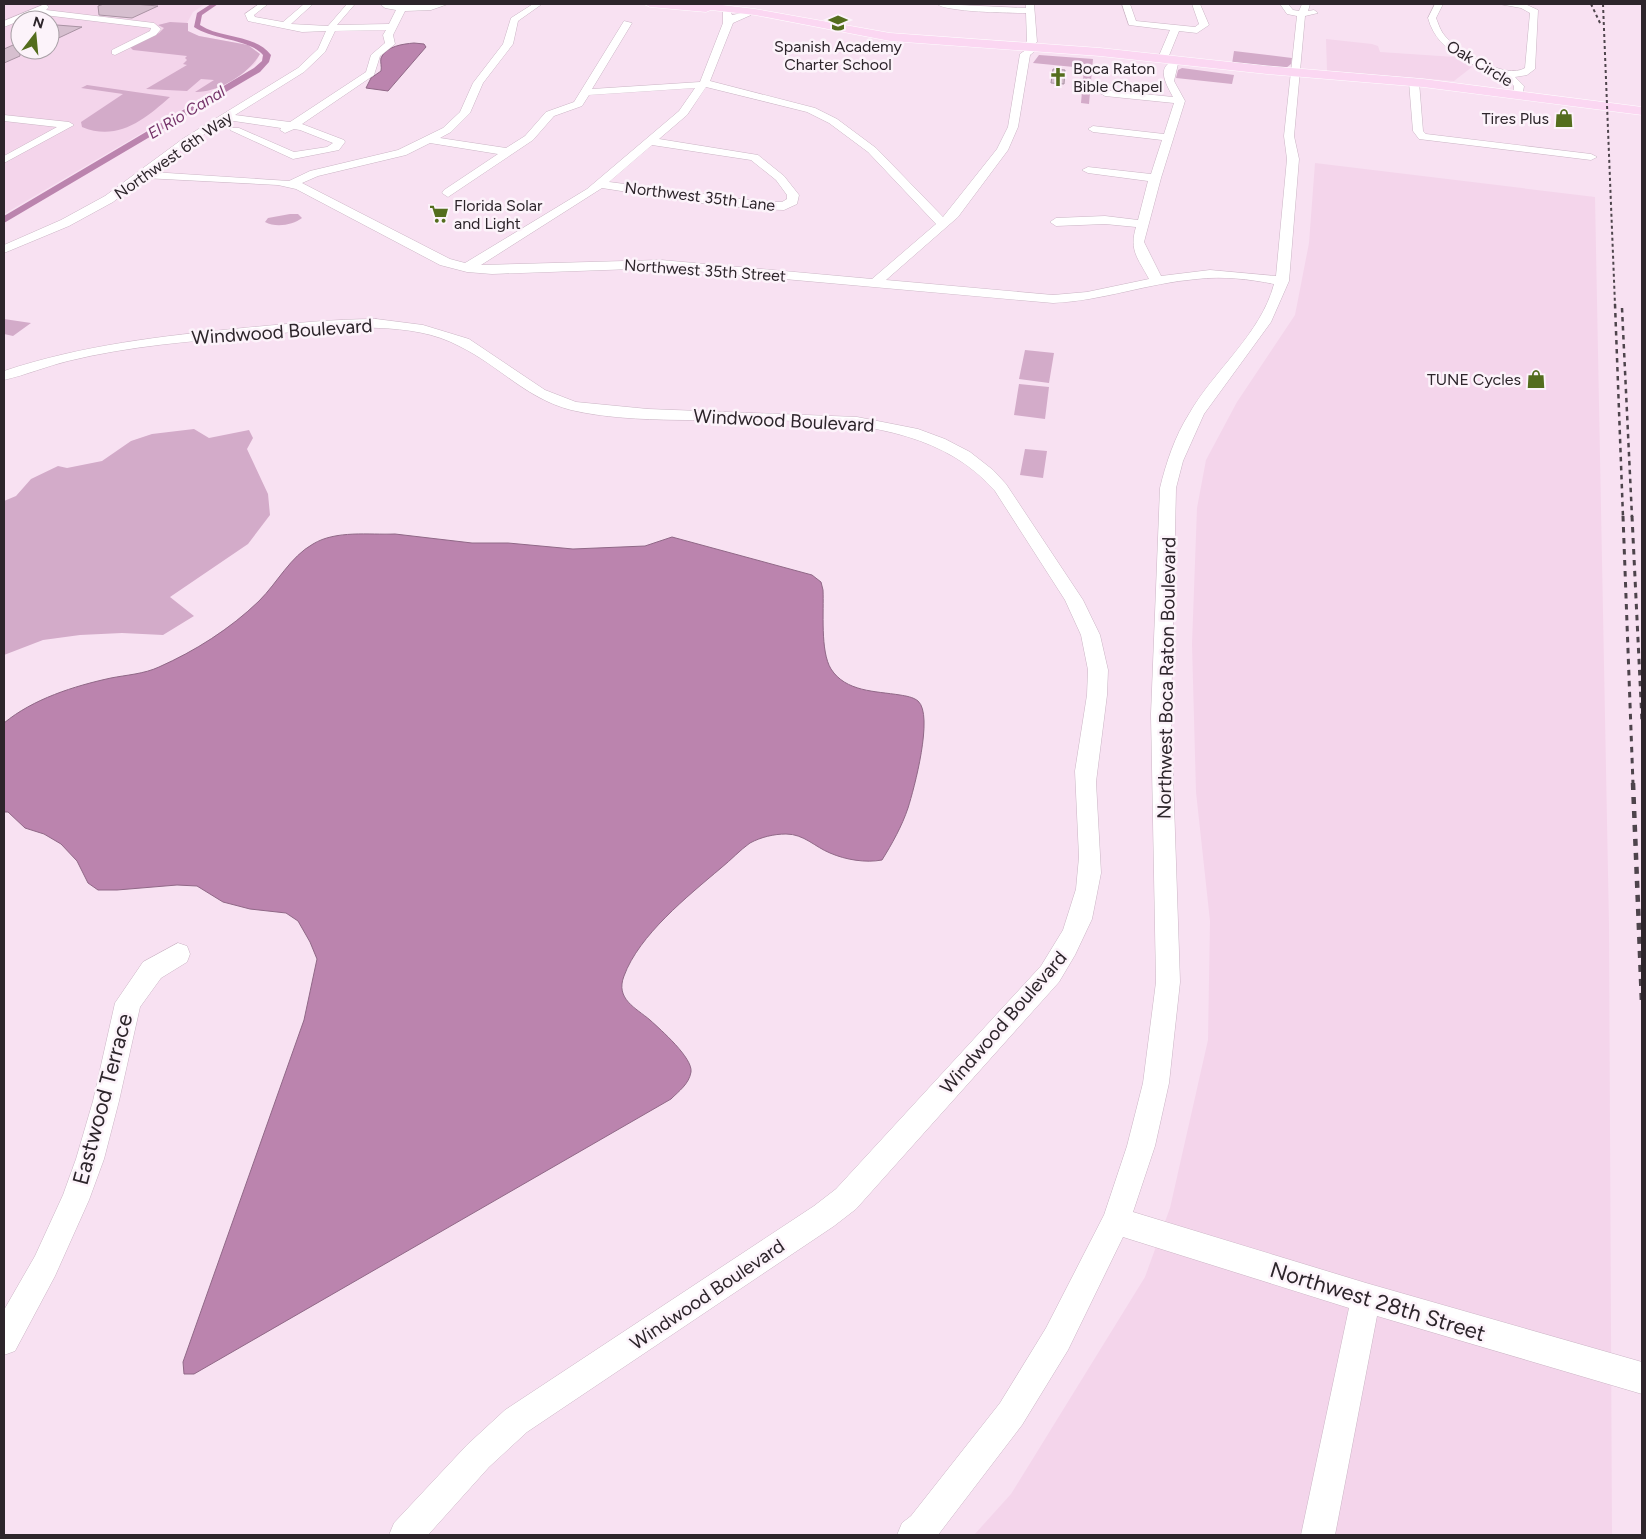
<svg xmlns="http://www.w3.org/2000/svg" width="1646" height="1539" font-family="Figtree,sans-serif">
<style>
.built{fill:#f4d5eb;fill-rule:evenodd}
.green{fill:#d3abc9}
.water{fill:#bb84ae;stroke:#906887}
.lines{fill:none;stroke-linecap:round;stroke-linejoin:round}
.canal{fill:#bb84ae;fill-rule:evenodd}
.building{fill:#d6bfcf;stroke:#a993a3}
.minor-casing{stroke:#cbb5c5;stroke-width:1}
.major-casing{stroke:#fff;stroke-width:1}
.minor{fill:#fff;fill-rule:evenodd}
.major{fill:#fbd7f2;fill-rule:evenodd}
.rail-far3{stroke:#4e444c;stroke-width:2;stroke-dasharray:3 3;stroke-linecap:butt}
.rail-far2{stroke:#4e444c;stroke-width:2.5;stroke-dasharray:4.5 4.5;stroke-linecap:butt}
.rail-far1{stroke:#4e444c;stroke-width:3;stroke-dasharray:5.5 5.5;stroke-linecap:butt}
.rail{stroke:#4e444c;stroke-width:4.5;stroke-dasharray:7 7;stroke-linecap:butt}
.labels{text-anchor:middle;stroke-width:5;stroke-linejoin:round;paint-order:stroke}
.far-poi-label{font-size:16px;fill:#2d252b;stroke:#fcf3fa;text-anchor:start}
.far-street-label{font-size:16px;fill:#2d252b;stroke:#fcf3fa}
.far-water-label{font-size:16px;font-style:italic;fill:#753369;stroke:#fcf3fa}
.street-label{font-size:19px;fill:#2d252b;stroke:#fcf3fa}
.near-street-label{font-size:22px;fill:#2d252b;stroke:#fcf3fa}
</style>
<rect width="100%" height="100%" fill="#f8e1f2"/>
<path class="built" d="M4 4H205L193 12 187 23 188 32 199 36 248 45 260 54 255 64 234 79 4 214ZM20 20H50V50H20Z
M1326 39 1372 44 1378 46 1380 52 1455 57 1472 67 1454 81 1327 71Z
M1315 163 1595 197 1609 925 1612 1535H974L1011 1494 1145 1277 1170 1208 1208 1040 1210 921 1196 792 1192 644 1197 508 1206 460 1237 402 1295 315 1309 243Z"/>
<path class="green" d="M170 22 188 23V31L199 36 248 45 260 54C249 74 218 93 195 92L214 80 201 79 187 91 146 89 187 65 183 64 187 60 185 58 187 56 133 50 130 47 159 33 164 28 158 25Z
M1234 51 1292 58 1291 64 1286 68 1232 64Z
M1039 55 1093 59 1089 104 1081 103 1084 68 1033 63Z
M1182 68 1234 75 1232 84 1176 78 1178 70Z
M87 85 170 97C145 119 118 142 82 127L81 122 123 94 81 88Z
M290 214H298L302 218C293 225 276 228 265 222L268 218Z
M4 319 31 323 13 336 4 334Z
M1025 350 1054 353 1049 383 1019 379Z
M1019 384 1049 387 1045 419 1014 415Z
M194 429 209 438 249 430 253 438 247 449 268 494 270 515 248 544 170 597 194 616 163 635 122 633 80 635 43 640 4 655V501L16 496 31 479 58 466 67 468 102 461 131 441 152 434Z
M1025 449 1047 451 1043 478 1020 475Z"/>
<path class="water" d="M414 43 424 44 426 47 388 91 366 88 371 78 381 71C382 67 380 62 381 58 386 46 403 44 414 43Z
M395 534 472 543H508L573 549 645 546 672 537 812 575 821 582 823 590C824 611 820 651 831 669 846 692 875 691 900 695 906 696 913 697 918 701 934 715 914 789 908 808 902 826 892 844 882 860 866 863 846 860 830 853 815 847 804 834 786 834 774 834 761 837 750 843 740 850 731 860 721 868 688 896 639 935 624 976 615 999 636 1008 650 1020 661 1030 693 1058 691 1072 689 1084 679 1091 671 1099L194 1374H184L183 1362 304 1020 317 959 310 942 298 921 286 913 250 909 223 902 197 886 177 885 117 890H98L88 883 77 861 61 844 44 834 25 828 8 812H4V723C33 699 74 686 111 678 126 675 144 674 159 667 195 651 230 629 259 601 278 582 290 557 313 544 336 530 369 535 395 534Z"/>
<g class="lines">
<path class="canal" d="M211 4H218L202 15 200 25C221 39 255 34 271 55L269 62 260 72 4 223V216L254 68 262 61 263 55C250 39 213 40 194 27L197 13Z"/>
</g>
<path class="building" d="M104 4H134L158 6 132 18 99 15 98 6Z
M57 25 82 27 50 42V26Z
M20 42V56L4 63V49Z
M1053 69 1065 70 1064 84 1051 83Z"/>
<g class="lines">
<g class="minor-casing">
<path id="minor" d="M45 4 49 7 46 10 154 23 161 29 156 35 115 55 112 54V50L150 31 151 28 36 14 4 27V21Z
M259 4H268L254 15 255 17 283 22 304 4H313L291 24 328 26 347 4H355L337 25 389 24 396 10 385 8 380 4H448L431 10 405 11 393 35 395 44 380 56 374 75 302 124 344 140 345 142 339 150 293 159 230 130 231 128H239L294 152 327 147 333 143 300 130 294 129 285 133 280 130 281 128 227 120 192 142 152 172 289 181 310 171 398 150 443 128 460 112 473 83 503 44 511 18 533 4H542L518 21 513 44 483 83 470 113 451 132 440 138 506 148 525 136 546 112 574 102 624 21 632 23 592 89 700 82 723 23V12L727 9 730 10 732 15 747 12 751 15 733 23 710 81 815 108 837 119 876 148 943 217 997 149 1008 127 1020 54 1027 49H1033L1035 51 1030 55 1018 127 1008 150 958 217 886 280 1053 295 1087 292 1149 279C1138 258 1129 251 1136 227L1105 224 1056 226 1050 222 1056 218 1105 216 1138 220 1148 181 1088 173 1082 170 1088 167 1151 174 1162 140 1093 132 1088 129 1093 126 1164 134 1174 103 1105 96 1100 93 1105 90 1173 97C1168 87 1155 68 1173 61L1178 64 1174 81 1185 101 1161 178 1144 242 1161 276 1210 270 1276 276 1287 159 1284 136 1297 16 1287 14 1280 4H1288L1293 10 1299 11 1302 4H1310L1308 11 1314 10 1318 13 1305 16 1294 136 1299 159 1289 281 1271 322 1204 414 1183 461 1176 488 1171 714 1180 982 1169 1083 1155 1146 1133 1212 1366 1283 1642 1362V1394L1377 1316 1335 1535H1301L1349 1308 1123 1237 1068 1350 1022 1425 938 1535H897L902 1523 911 1516 1000 1403 1046 1328 1104 1215 1127 1146 1143 1083 1156 982 1151 714 1160 488C1166 463 1175 436 1189 414 1214 370 1261 334 1274 284 1249 279 1223 276 1197 279 1148 283 1102 301 1053 303L661 268 492 274 467 272 440 265 296 189 278 185 144 178 113 202 69 226 4 253V245L61 220 105 196 184 138 298 68 318 49 326 31 302 32 248 21 245 14ZM386 30 383 35 385 43 371 55 366 72 290 122 235 115 304 72 325 52 335 31ZM706 87 807 112 829 123 868 152 936 224 872 279 661 260 481 265 602 188 692 202 758 209 784 210 797 204 799 195 784 176 758 155 659 139 687 115ZM695 88 679 111 587 189 465 263 450 259 302 183 318 176 406 155 430 143 498 154 444 190 442 193 448 197 533 140 554 116 582 106 589 95ZM652 145 751 160 776 180 787 195V199L782 202 758 201 609 182Z
M937 4 1026 8V4H1034L1037 42 1030 48 1022 46 1027 41 1026 13C1010 13 945 12 937 4Z
M1122 4H1130L1136 21 1195 27 1199 24 1192 4H1200L1209 25 1197 33 1179 31 1168 58 1163 61 1158 58 1170 30 1129 25Z
M1435 4H1443L1436 18C1439 25 1440 30 1445 36 1458 52 1506 80 1525 68L1530 13 1521 8 1499 4H1525L1538 10 1535 69 1527 75 1515 77 1524 86 1522 98 1513 96 1514 86 1511 83C1480 66 1438 56 1428 18Z
M1414 79 1419 82 1423 131 1426 134 1591 154 1597 157 1591 160 1419 139 1413 131 1409 82Z
M4 115 69 122 74 125 4 163V156L57 127 4 121Z
M376 319 423 325 469 339 545 390 576 402 648 409 857 417 918 429 945 439 970 452 993 470 1006 484 1083 600 1100 635 1108 670 1107 695 1096 782 1101 873 1092 919 1075 955 1059 982 856 1209 834 1226 527 1432 489 1467 428 1535H389L394 1523 467 1445 505 1410 814 1206 836 1189 1041 966 1063 930 1076 889 1079 857 1075 771 1087 695 1088 670 1081 635 1065 600 995 491C901 382 699 440 571 410 525 398 500 366 459 346 435 333 406 329 379 328 337 326 295 332 254 336 192 341 129 346 68 361 47 366 26 375 4 380V371C82 345 162 336 243 328 288 324 332 319 376 319Z
M178 943 187 946 190 954 187 962 161 978 140 1007 119 1101 104 1159 89 1200 55 1276 15 1351 4 1355V1310L35 1256 63 1195 76 1159 93 1101 115 1003 143 962Z"/>
</g>
<g class="major-casing">
<path id="major" d="M644 4H714L755 9 890 33 1100 48 1267 66 1423 79 1642 107V115L1423 87 1267 74 1100 56 890 41 755 15 711 10 706 12 650 7Z"/>
</g>
<use href="#minor" class="minor"/>
<use href="#major" class="major"/>
<path class="rail-far3" d="M1591 4 1601 25
M1603 4 1615 305"/>
<path class="rail-far2" d="M1615 304 1623 517
M1622 308 1632 517"/>
<path class="rail-far1" d="M1623 516 1633 784
M1632 516 1642 722"/>
<path class="rail" d="M1633 783 1642 1003"/>
</g>
<defs>
<g id="school-bare" transform="scale(1.5)"><path d="M0-5L7-2L0 1L-7-2ZM-4 1L0 2.5L4 1V4Q0 6-4 4Z" fill="#546d1e" stroke="#fcf3fa" stroke-width="2.5" paint-order="stroke"/></g>
<g id="church-bare" transform="scale(1.5)"><path d="M-1.2-6h2.4v3.5h3.3v2.4h-3.3V6h-2.4V-.1h-3.3v-2.4h3.3Z" fill="#546d1e" stroke="#fcf3fa" stroke-width="2.5" paint-order="stroke"/></g>
<g id="shop-bare" transform="scale(1.5)"><path d="M-5-2.5h2.3a2.7 3.5 0 0 1 5.4 0H5L5.5 6h-11ZM-1.5-2.5h3a1.5 2.3 0 0 0-3 0Z" fill="#546d1e" stroke="#fcf3fa" stroke-width="2.5" paint-order="stroke"/></g>
<g id="supermarket-bare" transform="scale(1.5)"><path d="M-6-5.5h2.5l.6 2H6L4.5 2H-2.5L-4.4-4H-6ZM-1.5 3.2a1.3 1.3 0 1 0 .1 0ZM3 3.2a1.3 1.3 0 1 0 .1 0Z" fill="#546d1e" stroke="#fcf3fa" stroke-width="2.5" paint-order="stroke"/></g>
</defs>
<g fill-rule="evenodd">
<use href="#school-bare" x="838" y="23"/>
<use href="#church-bare" x="1058" y="77"/>
<use href="#shop-bare" x="1564" y="118"/>
<use href="#supermarket-bare" x="439" y="214"/>
<use href="#shop-bare" x="1536" y="379"/>
</g>
<g class="labels">
<g class="far-poi-label">
<text x="838" y="52" text-anchor="middle">Spanish Academy<tspan x="838" dy="18">Charter School</tspan></text>
<text x="1073" y="74">Boca Raton<tspan x="1073" dy="18">Bible Chapel</tspan></text>
<text x="1549" y="124" text-anchor="end">Tires Plus</text>
<text x="454" y="211">Florida Solar<tspan x="454" dy="18">and Light</tspan></text>
<text x="1521" y="385" text-anchor="end">TUNE Cycles</text>
</g>
<g class="far-street-label">
<text transform="translate(1480 63) rotate(31)" y="6">Oak Circle</text>
<text transform="translate(173 155) rotate(-35)" y="6">Northwest 6th Way</text>
<text transform="translate(700 196) rotate(7)" y="6">Northwest 35th Lane</text>
<text transform="translate(705 270) rotate(4)" y="6">Northwest 35th Street</text>
</g>
<g class="far-water-label">
<text transform="translate(186 112) rotate(-31)" y="6">El Rio Canal</text>
</g>
<g class="street-label">
<text transform="translate(282 331) rotate(-4)" y="7">Windwood Boulevard</text>
<text transform="translate(784 420) rotate(3)" y="7">Windwood Boulevard</text>
<text transform="translate(1166 678) rotate(-89)" y="7">Northwest Boca Raton Boulevard</text>
<text transform="translate(1003 1022) rotate(-49)" y="7">Windwood Boulevard</text>
<text transform="translate(707 1294) rotate(-34)" y="7">Windwood Boulevard</text>
</g>
<g class="near-street-label">
<text transform="translate(102 1099) rotate(-75)" y="8">Eastwood Terrace</text>
<text transform="translate(1378 1301) rotate(17)" y="8">Northwest 28th Street</text>
</g>
</g>
<rect width="1646" height="1539" fill="none" stroke="#2d252b" stroke-width="10"/>
<g transform="translate(35 35) rotate(16)"><circle r="24" fill="#fcf3fa" stroke="#a9a1a7"/>
<path d="M0-4L9 19L0 12L-9 19Z" fill="#546d1e"/>
<text y="-8" font-size="14" font-weight="bold" text-anchor="middle" fill="#2d252b">N</text>
</g>
</svg>
